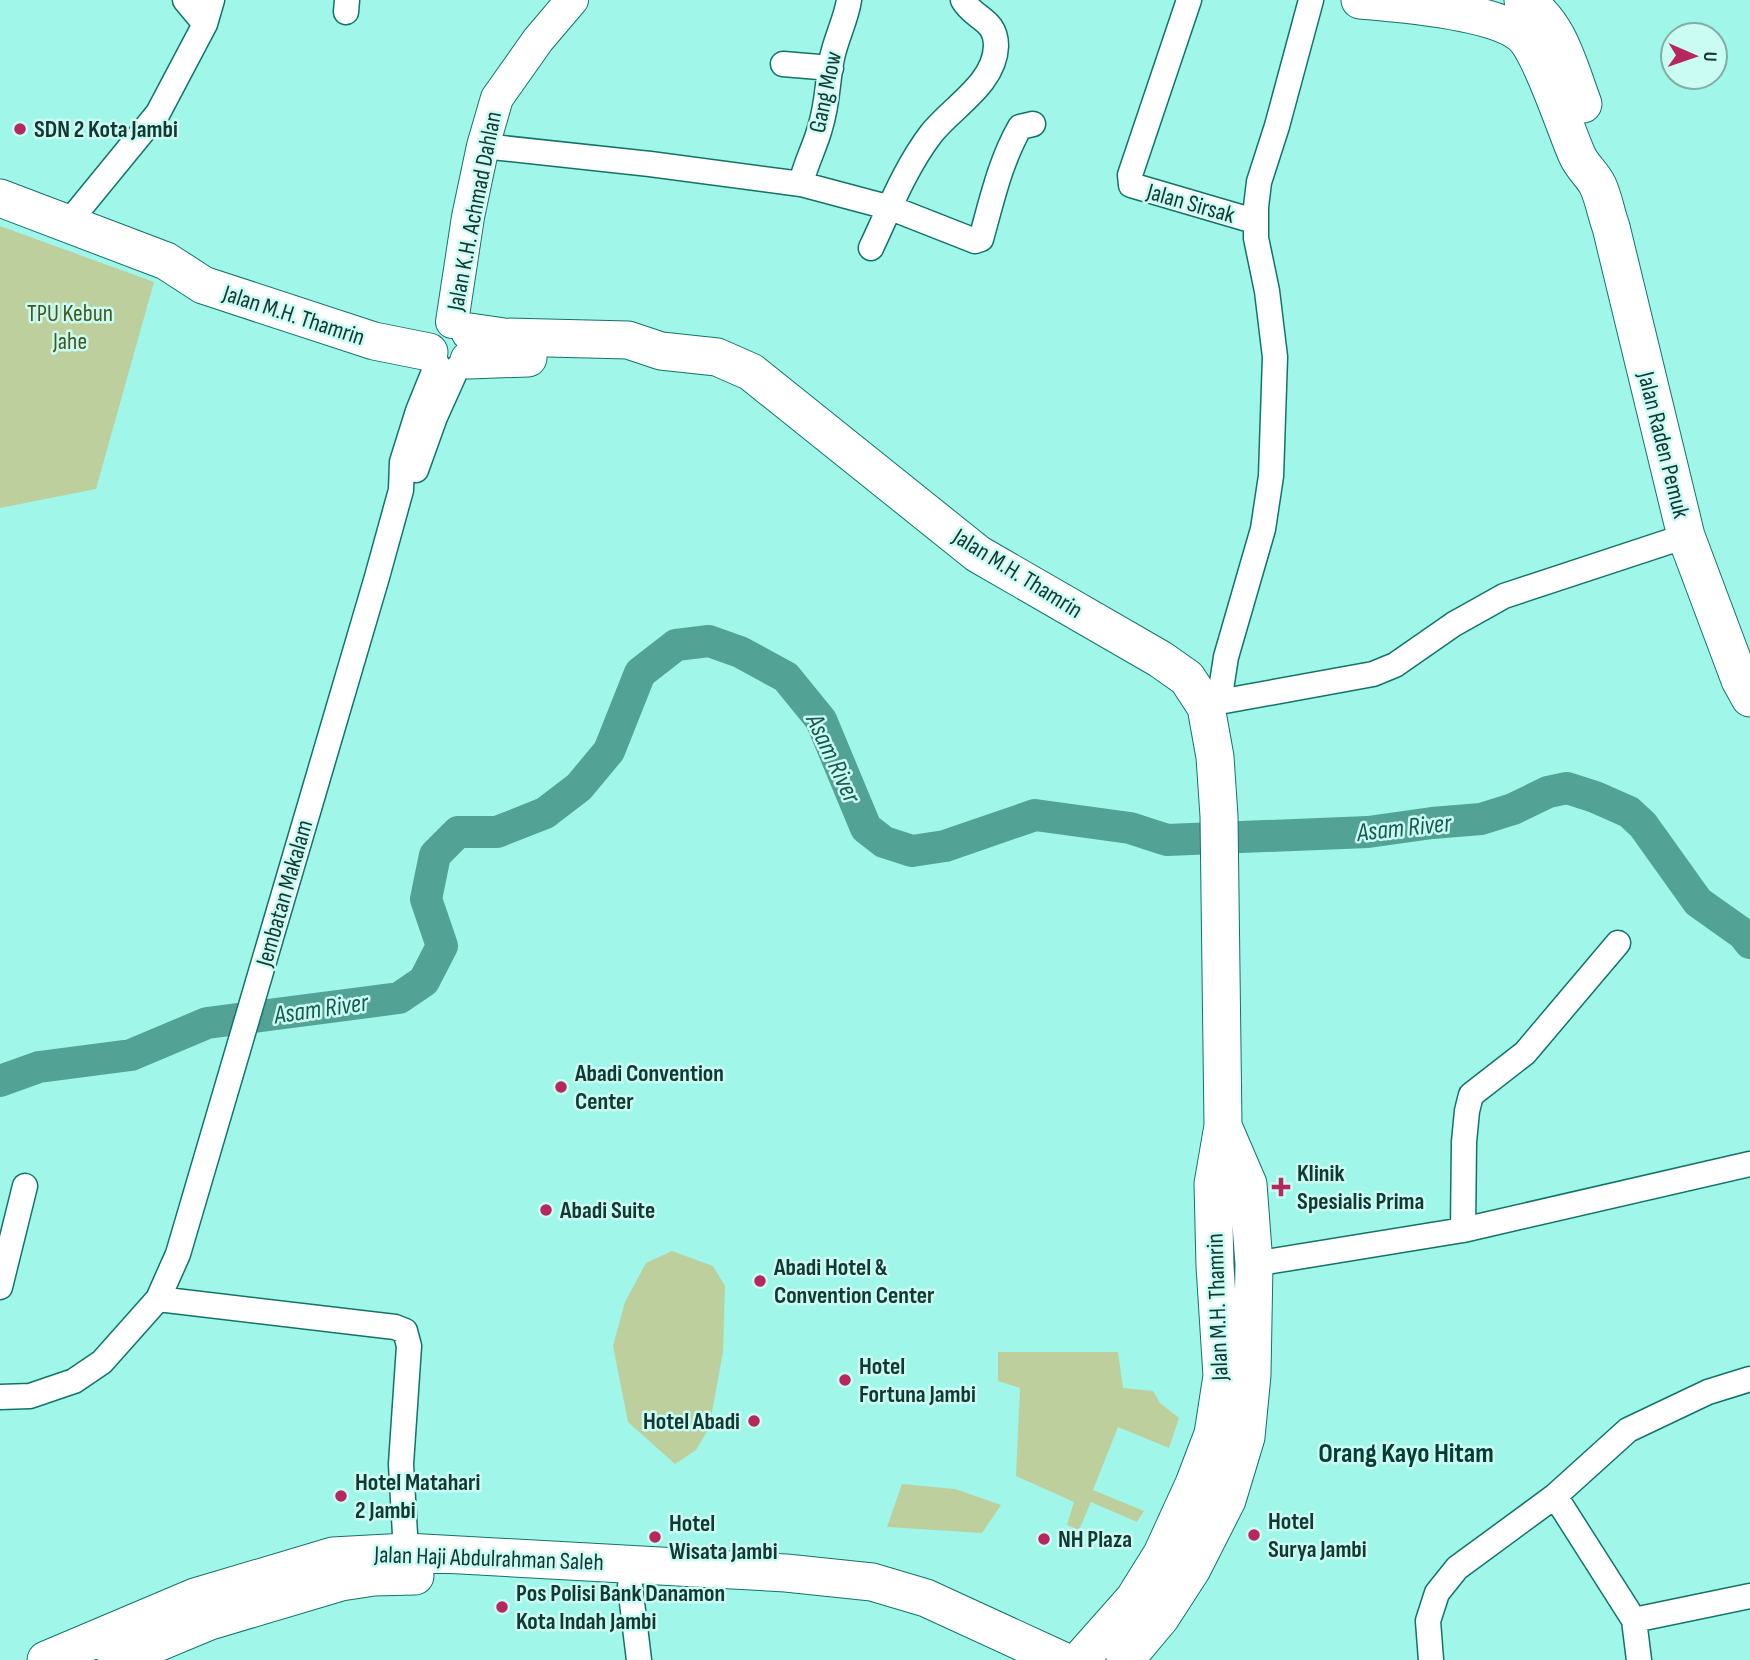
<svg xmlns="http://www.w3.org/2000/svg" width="1750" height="1660" font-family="'Sofia Sans Condensed',sans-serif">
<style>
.green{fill:#becf9e}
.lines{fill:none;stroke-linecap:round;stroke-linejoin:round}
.river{stroke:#52a296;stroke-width:32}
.minor-casing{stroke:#107469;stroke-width:27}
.major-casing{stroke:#107469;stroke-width:34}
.highway-casing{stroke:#107469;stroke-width:39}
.minor{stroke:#fff;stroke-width:24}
.major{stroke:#fff;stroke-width:32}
.highway{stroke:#fff;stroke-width:37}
.poi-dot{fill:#b5275d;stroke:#cbfcf4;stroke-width:2.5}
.labels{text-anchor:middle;stroke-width:5;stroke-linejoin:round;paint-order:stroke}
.street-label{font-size:24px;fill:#133732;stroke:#cbfcf4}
.poi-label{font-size:24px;font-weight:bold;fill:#133732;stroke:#cbfcf4;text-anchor:start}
.park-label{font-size:24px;fill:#455719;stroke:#cbfcf4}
.water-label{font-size:26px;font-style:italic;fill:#165951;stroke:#cbfcf4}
.quarter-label{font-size:28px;font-weight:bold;fill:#093b35;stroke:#cbfcf4}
</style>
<rect width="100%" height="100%" fill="#a0f6e9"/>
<path class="green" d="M0 226 154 282 96 489 0 508Z
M672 1251 713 1266 725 1286 723 1352 709 1428 696 1450 675 1464 628 1422 613 1346 625 1302 646 1263Z
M998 1352H1118L1123 1388 1153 1391 1160 1403 1179 1418 1169 1448 1118 1427 1093 1490 1144 1511 1137 1522 1091 1502 1079 1530 1067 1525 1074 1502 1016 1476 1020 1388 998 1381Z
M902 1484 955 1489 1001 1505 982 1533 887 1527Z"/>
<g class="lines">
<path class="river" d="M0 1081 39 1067 131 1055 207 1023 399 998 424 981 442 946 426 899 435 855 458 832H497L545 813 579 787 609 751 640 673 676 645 709 641 740 652 786 677 821 720 866 828 884 842 912 851 945 846 1035 815 1130 828 1167 840 1368 832 1432 823 1481 819 1513 809 1548 792 1567 788 1595 797 1629 812 1643 825 1698 902 1743 934 1750 943"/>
<g class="minor-casing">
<path id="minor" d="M185 0 205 24
M1189 0 1130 175 1131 185 1254 221
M346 12 347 0
M783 64 831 68
M483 146 650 164 801 184 891 208 975 241 981 239C992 200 1000 162 1020 127L1033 124
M801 184C805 164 815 147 820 128 828 103 827 82 832 58 836 38 846 20 849 0
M68 223 158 113 205 24 212 0
M871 248C889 210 905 168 931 134 952 107 995 84 996 46 996 18 973 19 963 0
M416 470 435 417 457 368
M1219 702 1226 657 1263 529 1271 476 1275 357 1267 291 1256 238V207L1259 182 1277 126 1311 0
M1206 707 1219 702 1373 674 1395 665 1454 624 1504 596 1686 536
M1463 1230 1464 1142 1467 1111 1471 1095 1525 1053 1618 943
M1254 1264 1463 1230 1750 1164
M0 1287 25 1186
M158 1299 395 1327 405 1331 409 1346 401 1464 406 1552
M0 1397 30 1396 74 1381 102 1362 158 1299 178 1254 377 577 401 490 402 462 418 411 437 364
M1555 1496 1634 1620 1639 1660
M630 1586 639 1660
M1634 1620 1750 1596
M1431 1660 1428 1621 1437 1593 1457 1568 1555 1496 1628 1430 1708 1392 1750 1379"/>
</g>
<g class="major-casing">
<path id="major" d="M452 322 468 217 483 146 497 98 538 40 572 0"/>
</g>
<g class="highway-casing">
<path id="highway" d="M1360 0C1398 3 1492 11 1521 34 1541 50 1565 129 1577 155 1582 167 1593 175 1598 186 1604 199 1606 214 1611 227L1686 536 1740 680 1750 698
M1523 0C1559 21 1569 67 1583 104
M0 198 166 261 203 285 374 341 429 352
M470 332 504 337 628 340 661 351 717 357 751 372 978 554 1160 659 1187 678 1206 707 1215 757 1219 816 1223 1126 1213 1184 1215 1266 1222 1376 1213 1434 1194 1484 1162 1554 1134 1599 1080 1660
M469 360 528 358
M46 1660 195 1597 333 1556 406 1552 786 1573 872 1582 926 1598 1061 1660
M116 1660 210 1621 341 1582 374 1577 415 1576
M1125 1660 1161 1617 1192 1569 1227 1500 1246 1437 1252 1375 1254 1264 1248 1184 1223 1126"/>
</g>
<use href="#minor" class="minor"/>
<use href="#major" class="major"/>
<use href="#highway" class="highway"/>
</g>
<g class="poi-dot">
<circle cx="20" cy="129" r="7"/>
<circle cx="561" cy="1087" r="7"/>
<path d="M1277.5 1176.5h7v7h7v7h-7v7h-7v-7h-7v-7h7z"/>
<circle cx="546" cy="1210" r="7"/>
<circle cx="760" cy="1281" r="7"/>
<circle cx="845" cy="1380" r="7"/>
<circle cx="754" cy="1421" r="7"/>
<circle cx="341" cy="1496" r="7"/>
<circle cx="1254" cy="1535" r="7"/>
<circle cx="655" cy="1537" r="7"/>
<circle cx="1044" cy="1539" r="7"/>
<circle cx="502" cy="1607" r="7"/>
</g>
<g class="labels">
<g class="street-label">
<text transform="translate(825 92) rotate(-78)" y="8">Gang Mow</text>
<text transform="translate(1191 203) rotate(16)" y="8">Jalan Sirsak</text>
<text transform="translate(474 211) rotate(-79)" y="8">Jalan K.H. Achmad Dahlan</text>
<text transform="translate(294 315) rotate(18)" y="8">Jalan M.H. Thamrin</text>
<text transform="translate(1664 445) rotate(76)" y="8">Jalan Raden Pemuk</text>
<text transform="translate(1018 573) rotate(32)" y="8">Jalan M.H. Thamrin</text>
<text transform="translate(284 893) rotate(-74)" y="8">Jembatan Makalam</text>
<text transform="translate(1217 1307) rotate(-92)" y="8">Jalan M.H. Thamrin</text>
<text transform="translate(489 1558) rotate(2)" y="8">Jalan Haji Abdulrahman Saleh</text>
</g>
<g class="poi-label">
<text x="34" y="137">SDN 2 Kota Jambi</text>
<text x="575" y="1081">Abadi Convention<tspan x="575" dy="28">Center</tspan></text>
<text x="1297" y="1181">Klinik<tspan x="1297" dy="28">Spesialis Prima</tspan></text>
<text x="560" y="1218">Abadi Suite</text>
<text x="774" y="1275">Abadi Hotel &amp;<tspan x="774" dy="28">Convention Center</tspan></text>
<text x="859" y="1374">Hotel<tspan x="859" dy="28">Fortuna Jambi</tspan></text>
<text x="740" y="1429" text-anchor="end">Hotel Abadi</text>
<text x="355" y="1490">Hotel Matahari<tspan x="355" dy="28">2 Jambi</tspan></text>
<text x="1268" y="1529">Hotel<tspan x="1268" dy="28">Surya Jambi</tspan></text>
<text x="669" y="1531">Hotel<tspan x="669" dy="28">Wisata Jambi</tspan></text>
<text x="1058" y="1547">NH Plaza</text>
<text x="516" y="1601">Pos Polisi Bank Danamon<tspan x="516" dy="28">Kota Indah Jambi</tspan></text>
</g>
<g class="park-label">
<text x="70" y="321">TPU Kebun<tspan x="70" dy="28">Jahe</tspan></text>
</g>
<g class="water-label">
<text transform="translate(834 758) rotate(65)" y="9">Asam River</text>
<text transform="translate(1404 827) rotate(-6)" y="9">Asam River</text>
<text transform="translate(321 1008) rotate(-8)" y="9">Asam River</text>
</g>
<g class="quarter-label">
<text x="1406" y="1462">Orang Kayo Hitam</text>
</g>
</g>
<g transform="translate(1694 56) rotate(92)"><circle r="33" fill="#cbfcf4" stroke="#81ada6" stroke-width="2"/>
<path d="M0-5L12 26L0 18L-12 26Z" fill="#b5275d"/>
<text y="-10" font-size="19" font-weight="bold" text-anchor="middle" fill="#133732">U</text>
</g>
</svg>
